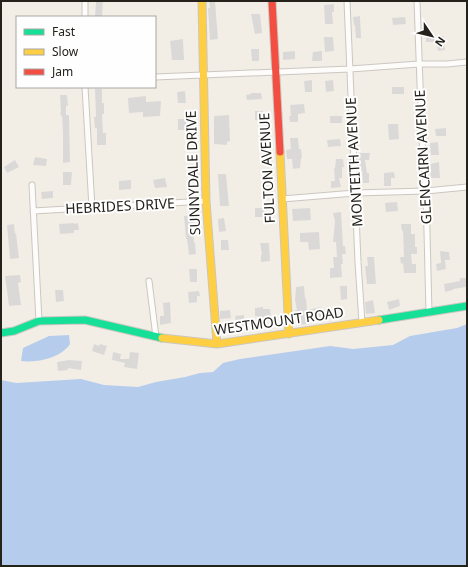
<svg xmlns="http://www.w3.org/2000/svg" width="468" height="567" font-family="'Noto Sans',sans-serif">
<style>
.water{fill:#b5ccec}
.building{fill:#dbd9d8}
.lines{fill:none;stroke-linecap:round;stroke-linejoin:round}
.street-casing{stroke:#cbc7c0;stroke-width:7}
.fast-casing{stroke:#cbc7c0;stroke-width:9}
.slow-casing{stroke:#cbc7c0;stroke-width:9}
.jam-casing{stroke:#cbc7c0;stroke-width:9}
.street{stroke:#fdfcfb;stroke-width:5}
.fast{stroke:#16e098;stroke-width:7}
.slow{stroke:#ffcf43;stroke-width:7}
.jam{stroke:#f24e42;stroke-width:7}
.labels{text-anchor:middle;stroke-width:4;stroke-linejoin:round;paint-order:stroke}
.street-label{font-size:14px;fill:#25221c;stroke:#fefefe}
</style>
<rect width="100%" height="100%" fill="#f3eee5"/>
<path class="water" d="M467 324V566H1V380L16 383 81 379 104 385 138 387 156 382 185 377 200 373 213 372 223 363 240 359 330 346 353 349 393 345 410 336 457 328Z
M69 335 70 344C61 358 37 363 21 361L23 348 49 336Z"/>
<path class="building" d="M96 1H103L102 17H95Z
M209 1H215L218 39 210 40 208 8H210Z
M334 4V12H332L333 24H325L324 5Z
M251 14H260L262 33 255 34Z
M360 16 361 38H356L355 25H354L353 17Z
M405 17 406 24 393 25 392 18Z
M434 36V38L443 36 445 50 438 51 437 42H426V37Z
M324 37H333L334 51 325 52Z
M183 39 184 60H172L170 41Z
M251 49H259V61H252Z
M295 51V59L283 60V52Z
M322 51V61H312L313 52Z
M312 80V92H305L304 81Z
M333 80 334 91 326 92 325 81Z
M392 87H404V94H392Z
M95 89H102V103H104V114H102L103 133H106V145H97V128H95L94 117H96Z
M185 91 186 103H178L177 92Z
M251 93H261L262 99 247 100 246 95 251 94Z
M60 95H67L68 106H66V115H69L70 162 63 163V133L62 116H61L60 112H61Z
M146 96V102L161 101 160 116 143 117V112L129 113 128 98Z
M304 104 305 113 298 114V122H290L289 116H291L290 105Z
M255 111H263V121L255 120Z
M229 115 230 141 227 142V145L214 144V116Z
M330 116H342V123H330Z
M178 119H186V130H178Z
M388 124H398L399 139 389 140Z
M446 128V136H436L435 129Z
M290 138H298L299 149H301L302 158H301L300 168 293 169 292 159H287L286 150 291 149Z
M340 139 341 146 328 147 327 140Z
M438 142 439 155H431L430 143Z
M358 153H370L369 160H365L367 173H369V183H363L362 170H359Z
M35 157 47 159 46 166 33 165Z
M336 159H343L344 167H342V178H339L341 187 331 188V181H335L334 168H335Z
M15 160 19 167 7 173 4 167Z
M439 162 440 178H431L430 164Z
M63 172H72L71 185H63Z
M394 172 395 178H391V186H384V173Z
M218 174H226L229 206H220Z
M165 178 167 187 155 188 153 180Z
M131 180V189L119 190V181Z
M53 191V198L42 199 41 192Z
M397 202 398 211 386 212 385 203Z
M255 208H264V217H255Z
M310 208 311 220 293 221 292 209Z
M341 212 343 246H345L346 254H342L343 264H341L342 277 330 278V268H334L333 257H337L336 242H333L335 221 333 213Z
M193 215 194 243H195L196 254 189 255 187 239H186L184 216Z
M224 218 226 231 219 232 218 219Z
M74 223V224L78 223 79 230H74V233L60 234 59 224Z
M14 224 15 234 16 233 19 258 10 259 7 225Z
M401 224H411V234H415V247H417V254H411L412 264H416V273H404L403 263 401 264 400 257H404L403 231H402Z
M319 232 320 249 309 250 308 242H300V233Z
M221 240H228L229 250H221Z
M260 243H269L270 261 261 262V255H262Z
M440 251 449 252 450 260H445L446 269 437 271 436 264 441 263Z
M367 257H374L376 284H367L365 266H368Z
M189 269H197V282H190Z
M20 275 21 282 18 283 21 305 9 306 5 276Z
M460 278H466V287L453 289V290L445 292 444 284 460 281Z
M304 286 305 299 306 298 307 310 321 307 324 320 308 322V324L298 325 295 310H297L295 300 296 287Z
M340 286H347V299L341 300Z
M55 290H63L64 301 56 302Z
M199 291 200 296H197V302L189 303 188 292Z
M399 299 400 306 389 310 387 302Z
M373 300 375 313 366 314 365 302Z
M170 302 171 323 160 325V316H164L163 303Z
M263 307V309H270L271 318 259 319V317L255 316V308Z
M230 310 231 318 220 319V311Z
M244 315 245 326 237 327 235 316Z
M94 344 99 346 100 344 107 346 104 355 92 351Z
M113 352 121 354 120 359H129L130 352 139 353 137 369 124 367 125 363 112 360Z
M69 360 82 361 81 370 68 368V370L58 371 57 362Z"/>
<g class="lines">
<g class="street-casing">
<path id="street" d="M347 1 358 262 362 323
M417 1 422 140 426 191 429 313
M85 17V1
M155 77 350 69 419 64H447L467 62
M85 87 92 208
M32 185 39 321
M282 199 355 193 426 191 467 187
M33 211 206 201
M149 281 156 337"/>
</g>
<g class="fast-casing">
<path id="fast" d="M379 320 467 306
M1 333 14 331 39 321 85 320 162 338"/>
</g>
<g class="slow-casing">
<path id="slow" d="M202 1 206 201 217 344
M280 152 289 334
M162 338 217 344 379 320"/>
</g>
<g class="jam-casing">
<path id="jam" d="M272 1 280 152"/>
</g>
<use href="#street" class="street"/>
<use href="#fast" class="fast"/>
<use href="#slow" class="slow"/>
<use href="#jam" class="jam"/>
</g>
<g class="labels">
<g class="street-label">
<text transform="translate(423 157) rotate(-93)" y="5">GLENCAIRN AVENUE</text>
<text transform="translate(354 162) rotate(-93)" y="5">MONTEITH AVENUE</text>
<text transform="translate(267 168) rotate(-93)" y="5">FULTON AVENUE</text>
<text transform="translate(193 173) rotate(-92)" y="5">SUNNYDALE DRIVE</text>
<text transform="translate(120 206) rotate(-3)" y="5">HEBRIDES DRIVE</text>
<text transform="translate(279 321) rotate(-8)" y="5">WESTMOUNT ROAD</text>
</g>
</g>
<rect width="468" height="567" fill="none" stroke="#25221c" stroke-width="4"/>
<rect x="16" y="16" width="140" height="72" fill="#fefefe" stroke="#a7a6a4"/>
<rect x="24" y="29" width="20" height="6" fill="#16e098" stroke="#a7a6a4"/>
<text x="52" y="36" font-size="12" fill="#25221c">Fast</text>
<rect x="24" y="49" width="20" height="6" fill="#ffcf43" stroke="#a7a6a4"/>
<text x="52" y="56" font-size="12" fill="#25221c">Slow</text>
<rect x="24" y="69" width="20" height="6" fill="#f24e42" stroke="#a7a6a4"/>
<text x="52" y="76" font-size="12" fill="#25221c">Jam</text>
<g transform="translate(432 36) rotate(125)" stroke="#fefefe" stroke-width="3" paint-order="stroke">
<path d="M0-3L7 15L0 10L-7 15Z" fill="#25221c"/>
<text y="-6" font-size="11" font-weight="bold" text-anchor="middle" fill="#25221c">N</text>
</g>
</svg>
